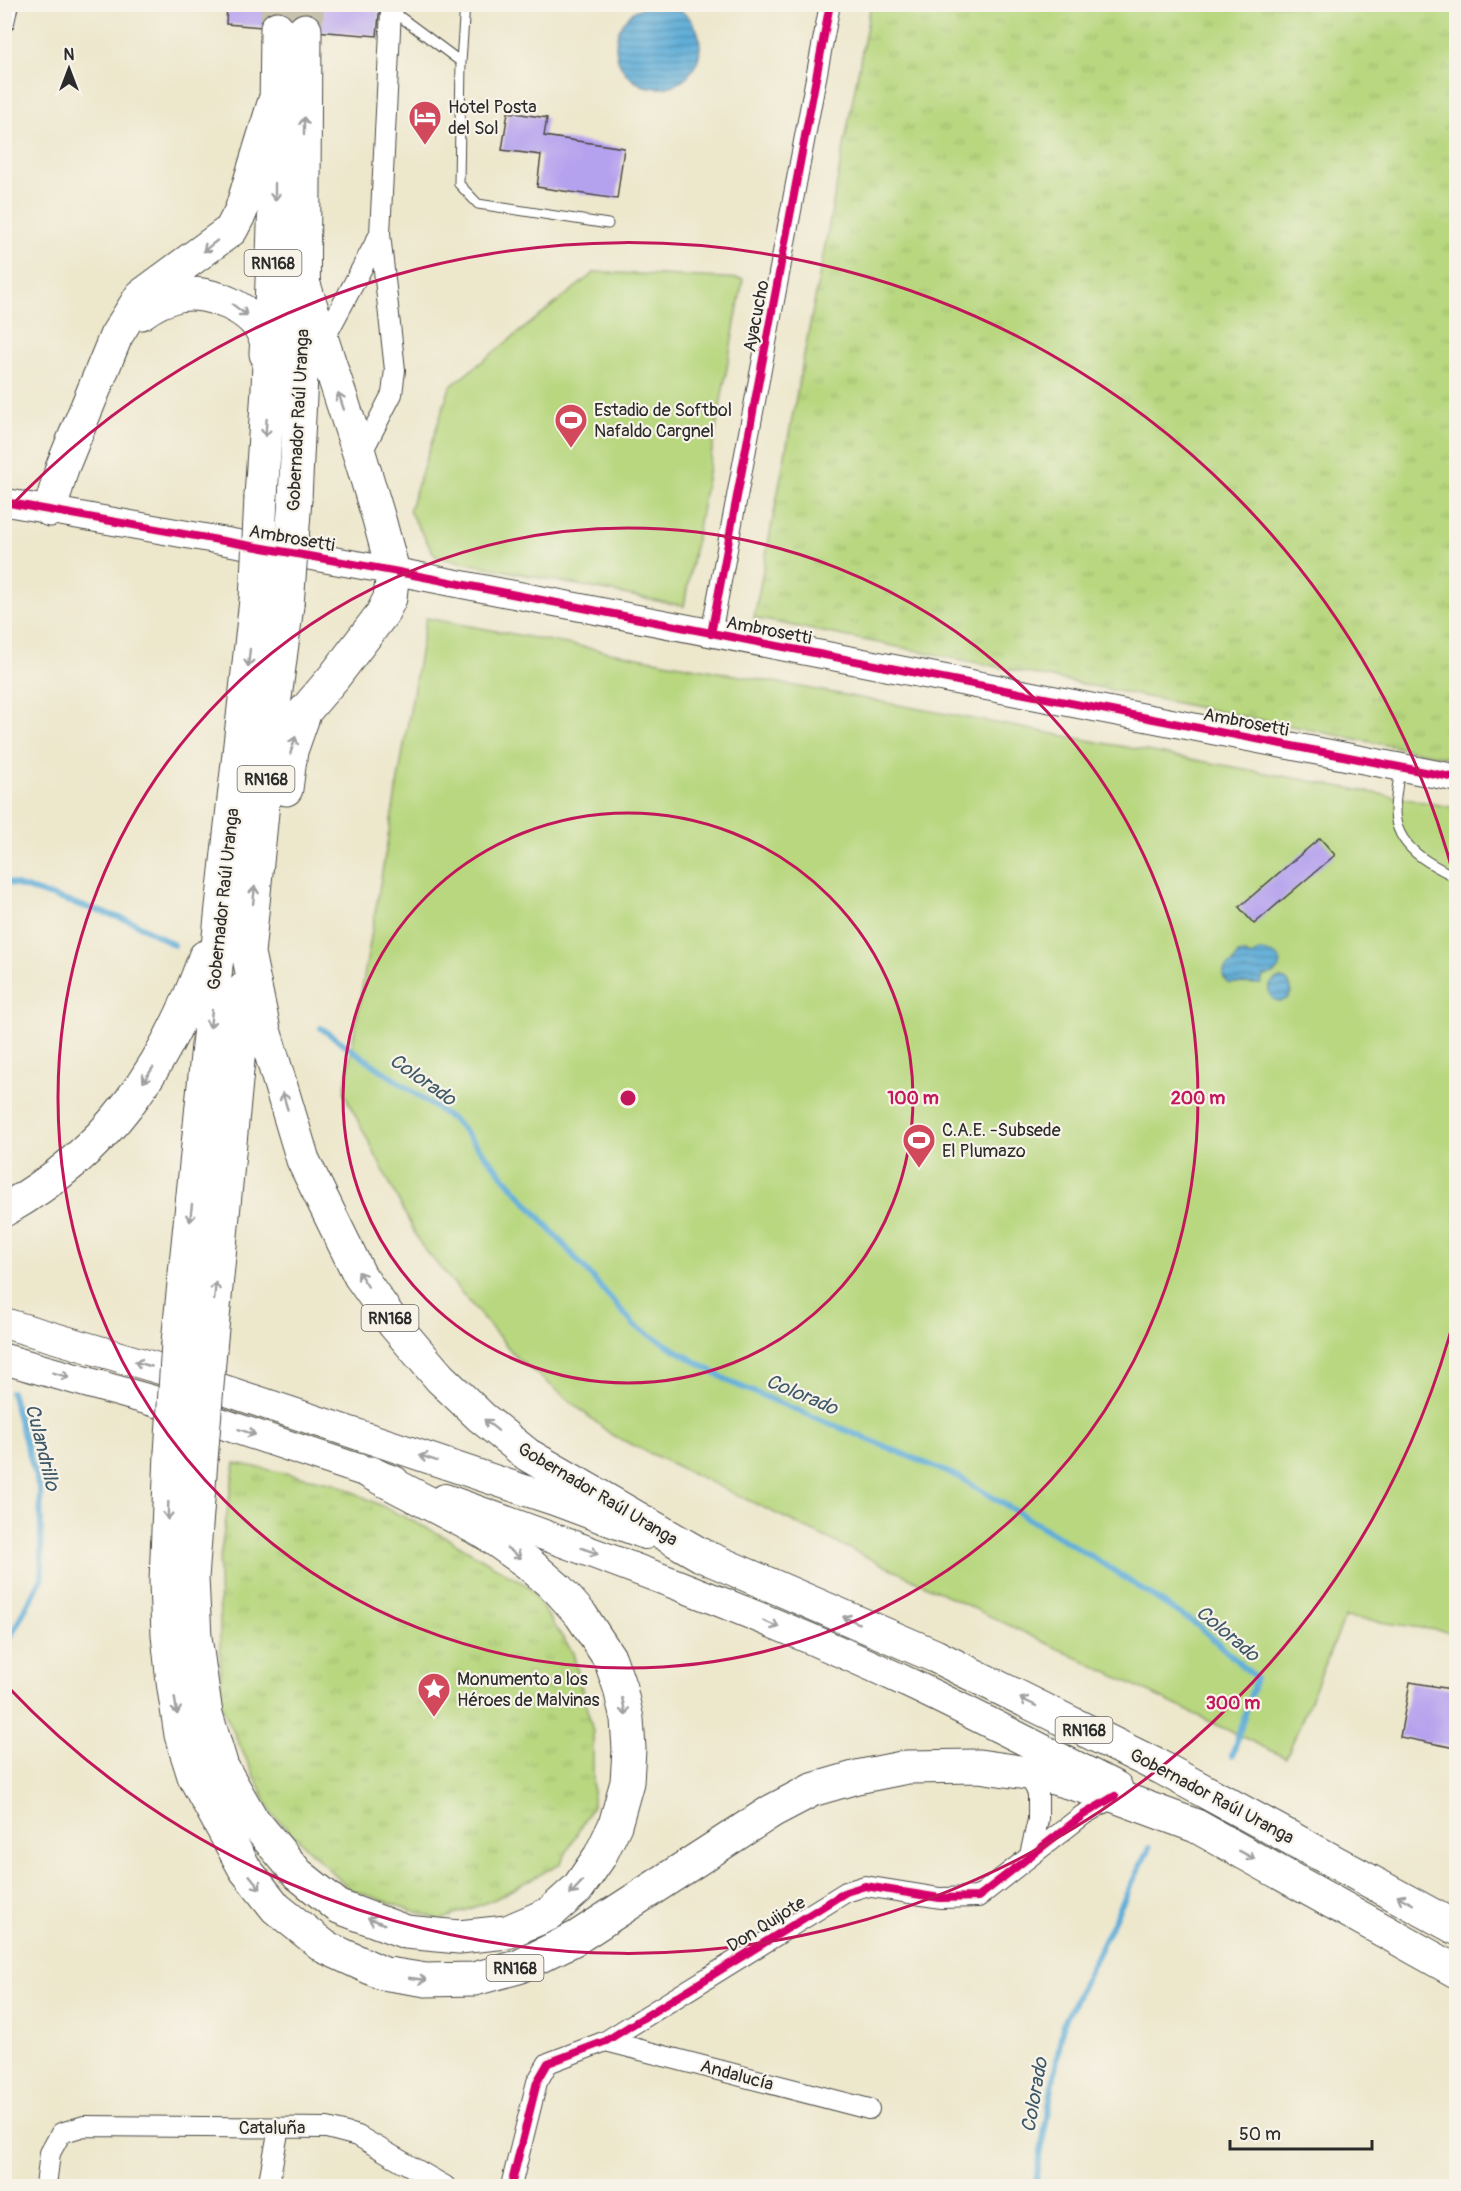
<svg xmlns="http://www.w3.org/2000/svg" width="1461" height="2191" font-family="Pangolin,sans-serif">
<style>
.grass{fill:url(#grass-tufts);stroke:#728155;stroke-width:1.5}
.garden{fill:#b8d77f;stroke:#728155;stroke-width:1.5}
.water{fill:url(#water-rules);stroke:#446c82;stroke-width:1.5}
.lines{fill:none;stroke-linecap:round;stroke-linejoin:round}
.stream{stroke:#5eadd8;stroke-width:6}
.building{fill:#b5a2ee}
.highway-tunnel{stroke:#c6c1ac;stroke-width:33;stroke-dasharray:33 16;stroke-linecap:butt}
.lane-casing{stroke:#484743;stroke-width:11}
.street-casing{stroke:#484743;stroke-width:22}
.secondary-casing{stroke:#484743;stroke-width:29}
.primary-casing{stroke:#484743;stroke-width:32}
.highway-casing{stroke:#484743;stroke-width:35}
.lane{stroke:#fff;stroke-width:9}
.street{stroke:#fff;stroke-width:20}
.secondary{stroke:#fff;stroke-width:27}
.primary{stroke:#fff;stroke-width:30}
.highway{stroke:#fff;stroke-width:33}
.highway-bridge-casing{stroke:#484743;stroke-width:35;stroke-linecap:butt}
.highway-bridge{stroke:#fff;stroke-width:33}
.cycleway-casing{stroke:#f7f3e8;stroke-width:11}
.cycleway{stroke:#d6006c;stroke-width:8}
.oneway{stroke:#a0a0a0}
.ring{fill:none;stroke:#c2185b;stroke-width:3}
.labels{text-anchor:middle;stroke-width:4.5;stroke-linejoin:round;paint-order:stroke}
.shield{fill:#f7f3e8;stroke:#686764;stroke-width:1.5}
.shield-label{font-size:16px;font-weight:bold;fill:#2b2b2b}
.poi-label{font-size:18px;fill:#2b2b2b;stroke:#f7f3e8;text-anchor:start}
.street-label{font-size:18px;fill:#2b2b2b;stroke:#f7f3e8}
.water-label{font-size:20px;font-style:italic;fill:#3d5868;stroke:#f7f3e8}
.centre{fill:#c2185b;stroke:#f7f3e8;stroke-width:3}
.ring-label{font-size:18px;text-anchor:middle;font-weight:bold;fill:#c2185b;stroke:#f7f3e8;stroke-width:4.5;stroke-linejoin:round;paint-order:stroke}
</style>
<defs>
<pattern id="grass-tufts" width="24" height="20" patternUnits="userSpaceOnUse" patternTransform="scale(1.5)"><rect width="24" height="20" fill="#b8d77f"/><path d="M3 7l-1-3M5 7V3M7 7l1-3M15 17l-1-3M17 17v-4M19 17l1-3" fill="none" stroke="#9eb96e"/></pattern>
<pattern id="water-rules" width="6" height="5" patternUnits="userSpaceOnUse" patternTransform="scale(1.5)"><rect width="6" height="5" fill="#5eadd8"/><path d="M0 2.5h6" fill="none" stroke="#4e8daf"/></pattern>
</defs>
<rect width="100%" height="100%" fill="#f7f3e8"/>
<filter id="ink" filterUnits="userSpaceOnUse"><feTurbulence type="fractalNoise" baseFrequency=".0167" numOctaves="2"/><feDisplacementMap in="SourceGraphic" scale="12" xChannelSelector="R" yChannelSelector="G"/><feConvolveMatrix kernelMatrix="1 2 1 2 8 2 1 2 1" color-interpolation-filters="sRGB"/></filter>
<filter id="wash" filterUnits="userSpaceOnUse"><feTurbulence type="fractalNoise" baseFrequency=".008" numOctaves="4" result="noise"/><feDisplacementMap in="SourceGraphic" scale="24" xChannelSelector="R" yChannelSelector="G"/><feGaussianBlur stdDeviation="1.35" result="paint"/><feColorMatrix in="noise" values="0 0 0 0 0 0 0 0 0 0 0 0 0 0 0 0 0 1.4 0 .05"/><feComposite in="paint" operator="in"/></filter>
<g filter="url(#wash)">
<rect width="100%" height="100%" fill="#ede7cc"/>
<path class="grass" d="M871 4 1456 5V759L754 618Z
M235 1463 335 1483 445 1537 528 1586 573 1653 593 1732V1804L561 1863 495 1899 441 1920 349 1889 272 1814 221 1705 219 1564Z"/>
<path class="garden" d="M595 272 743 279 684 606 436 557 409 511 450 387Z
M426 618 1456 808V1633L1345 1617 1286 1758 612 1435 517 1358 421 1245 344 1093Z"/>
<path class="water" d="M616 46a42 42 0 1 1 84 0a42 42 0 1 1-84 0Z
M1261 951C1271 953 1279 954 1281 964 1277 972 1273 976 1263 976L1261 984 1228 983 1223 976 1225 968 1234 962 1238 954 1246 953 1249 957Z
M1269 990a11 11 0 1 1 22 0a11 11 0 1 1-22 0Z"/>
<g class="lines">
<path class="stream" d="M4 881 133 922 174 945
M321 1028 456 1122 635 1326 732 1383 959 1477 1102 1563 1200 1627 1256 1678 1232 1756
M4 1644 9 1639 42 1578 40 1491 11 1392
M1035 2186 1063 2025 1149 1848"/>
</g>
<g id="blocks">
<path class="building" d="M227 4H380L377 36 226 24Z
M508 112 547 118 544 136 624 148 617 199 537 187 541 155 502 150Z
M1320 838 1335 855 1254 924 1239 907Z
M1410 1682 1456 1690V1748L1400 1737Z"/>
</g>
</g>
<g filter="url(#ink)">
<use href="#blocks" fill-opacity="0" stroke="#484743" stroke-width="1.5"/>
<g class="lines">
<path class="highway-tunnel" d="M277 28 278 4
M305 30 308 4"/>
<g class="lane-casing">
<path id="lane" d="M391 10 461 62 459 184 478 204 608 224
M461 62 465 4
M1400 769C1398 783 1395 798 1395 812 1396 847 1429 864 1456 877"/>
</g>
<g class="street-casing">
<path id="street" d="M4 22 8 4
M321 345 380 234
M360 456 392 394 395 370 380 234 391 10
M711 634 830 4
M1029 1775 1038 1793V1820L1030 1855
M606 2041 869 2109
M46 2186 50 2153 61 2133 84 2126 327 2128 358 2136 445 2186
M268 2186 279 2128
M511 2186 537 2082 548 2063 606 2041 846 1892 865 1886 940 1898 978 1897 1083 1815 1115 1796"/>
</g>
<g class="secondary-casing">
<path id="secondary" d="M4 502 393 571 1456 778"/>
</g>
<g class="primary-casing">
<path id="primary" d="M4 1323 164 1370 554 1500 645 1534
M4 1359 157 1402 394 1481
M445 1499C603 1556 761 1613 913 1685 982 1718 1049 1753 1117 1787"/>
</g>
<g class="highway-casing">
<path id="highway" d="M141 313C153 304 165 298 179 295 209 289 256 309 266 340 267 344 266 350 266 354
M261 497 268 389 275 200 277 28
M295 499 303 335 305 30
M50 510 62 468 116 336 141 296 231 230 241 211 275 100
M287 605 268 752 248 953 264 1030 303 1160 360 1276 394 1324 440 1378 481 1417 528 1455 701 1555 935 1656 1162 1768 1456 1928
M286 789 291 751 305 711 334 677 382 614 390 598 393 571 379 519 360 456 303 282
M4 1210C108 1152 166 1067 205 957
M178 1343 222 907 256 600
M210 1349 245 988
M171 1453 166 1582 168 1635 173 1682 181 1735 194 1776 245 1869 276 1908 325 1947 382 1973 426 1980 474 1979 518 1967 576 1938 772 1811 812 1790 857 1777 907 1767 979 1766 1047 1776 1115 1796 1196 1826 1456 1971
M201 1460 192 1578 195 1637 206 1714 222 1767 251 1818 298 1874 339 1907 406 1932 459 1937 507 1932 549 1914 578 1888 600 1856 615 1825 627 1782 629 1749 627 1719 620 1688 610 1659 581 1615 558 1589 528 1563 486 1533 371 1473"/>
</g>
<use href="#lane" class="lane"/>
<use href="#street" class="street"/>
<use href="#secondary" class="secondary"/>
<use href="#primary" class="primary"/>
<use href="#highway" class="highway"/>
<g class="highway-bridge-casing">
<path id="highway-bridge" d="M256 600 261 497
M287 605 295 499
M171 1453 178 1343
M201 1460 210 1349"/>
</g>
<use href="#highway-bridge" class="highway-bridge"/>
<g class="cycleway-casing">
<path id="cycleway" d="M4 502 393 571 1456 778
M711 634 830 4
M511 2186 537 2082 548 2063 606 2041 846 1892 865 1886 940 1898 978 1897 1083 1815 1115 1796"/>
</g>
<use href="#cycleway" class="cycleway"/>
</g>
<defs><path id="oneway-shaft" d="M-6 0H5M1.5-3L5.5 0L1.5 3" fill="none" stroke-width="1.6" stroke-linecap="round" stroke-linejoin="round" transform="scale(1.5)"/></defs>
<g class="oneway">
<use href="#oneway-shaft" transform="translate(304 126) rotate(-90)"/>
<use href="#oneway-shaft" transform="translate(275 192) rotate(90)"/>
<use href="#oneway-shaft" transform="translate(210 246) rotate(142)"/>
<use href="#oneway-shaft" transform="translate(240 310) rotate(37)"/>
<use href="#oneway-shaft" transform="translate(341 401) rotate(-109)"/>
<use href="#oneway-shaft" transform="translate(266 428) rotate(94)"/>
<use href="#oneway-shaft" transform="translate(249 658) rotate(96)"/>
<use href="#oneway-shaft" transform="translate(293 745) rotate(-73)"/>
<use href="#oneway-shaft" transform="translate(254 895) rotate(-84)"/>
<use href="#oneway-shaft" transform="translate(211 1019) rotate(96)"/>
<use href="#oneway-shaft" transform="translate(148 1075) rotate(124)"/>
<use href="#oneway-shaft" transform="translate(285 1101) rotate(-107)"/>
<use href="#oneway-shaft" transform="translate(191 1213) rotate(96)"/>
<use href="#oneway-shaft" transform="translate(363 1279) rotate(-123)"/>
<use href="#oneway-shaft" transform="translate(215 1291) rotate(-85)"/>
<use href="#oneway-shaft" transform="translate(143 1364) rotate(-164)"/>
<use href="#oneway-shaft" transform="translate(61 1375) rotate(16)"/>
<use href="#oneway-shaft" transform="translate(491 1425) rotate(-141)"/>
<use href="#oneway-shaft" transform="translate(247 1432) rotate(18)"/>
<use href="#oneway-shaft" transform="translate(428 1458) rotate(-162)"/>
<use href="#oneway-shaft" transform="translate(168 1511) rotate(92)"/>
<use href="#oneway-shaft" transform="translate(590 1551) rotate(20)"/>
<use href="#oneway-shaft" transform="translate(514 1553) rotate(36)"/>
<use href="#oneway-shaft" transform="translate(851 1620) rotate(-157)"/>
<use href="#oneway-shaft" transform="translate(771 1624) rotate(23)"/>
<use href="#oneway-shaft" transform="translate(1028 1702) rotate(-154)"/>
<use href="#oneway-shaft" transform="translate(176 1706) rotate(81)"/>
<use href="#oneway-shaft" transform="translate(624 1707) rotate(78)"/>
<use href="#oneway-shaft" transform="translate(1247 1855) rotate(29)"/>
<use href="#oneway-shaft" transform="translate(255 1882) rotate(51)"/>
<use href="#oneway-shaft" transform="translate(576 1888) rotate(133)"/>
<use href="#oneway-shaft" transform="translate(1405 1900) rotate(-152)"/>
<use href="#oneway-shaft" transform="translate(376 1921) rotate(-159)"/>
<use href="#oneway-shaft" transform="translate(418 1979) rotate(8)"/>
</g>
</g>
<g class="ring">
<circle cx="628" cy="1098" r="285"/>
<circle cx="628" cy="1098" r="570"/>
<path d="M1456 1312A855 855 0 0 1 8 1687M8 509A855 855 0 0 1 1456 884"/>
</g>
<defs>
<g id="hotel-pin" transform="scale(1.725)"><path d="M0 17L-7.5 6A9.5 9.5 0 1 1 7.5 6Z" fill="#d1495b" stroke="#f7f3e8"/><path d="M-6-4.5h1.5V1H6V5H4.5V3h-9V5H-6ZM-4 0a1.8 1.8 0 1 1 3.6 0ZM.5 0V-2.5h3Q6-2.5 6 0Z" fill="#fff"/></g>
<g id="stadium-pin" transform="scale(1.725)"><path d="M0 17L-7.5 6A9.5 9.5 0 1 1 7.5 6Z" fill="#d1495b" stroke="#f7f3e8"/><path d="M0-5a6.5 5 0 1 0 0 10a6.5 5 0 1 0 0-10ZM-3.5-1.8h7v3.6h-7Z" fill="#fff"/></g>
<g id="sight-pin" transform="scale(1.725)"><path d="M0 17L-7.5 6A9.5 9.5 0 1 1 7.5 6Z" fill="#d1495b" stroke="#f7f3e8"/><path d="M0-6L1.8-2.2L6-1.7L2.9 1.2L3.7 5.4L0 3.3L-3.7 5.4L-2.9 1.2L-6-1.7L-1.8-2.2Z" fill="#fff"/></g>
</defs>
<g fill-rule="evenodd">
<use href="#hotel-pin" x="425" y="117"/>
<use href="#stadium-pin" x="571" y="420"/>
<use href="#stadium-pin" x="919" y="1140"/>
<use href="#sight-pin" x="434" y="1689"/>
</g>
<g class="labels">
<g class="shield">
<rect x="244.5" y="250" width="57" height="26" rx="4.5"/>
<rect x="237.5" y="766" width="57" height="26" rx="4.5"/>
<rect x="361.5" y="1305" width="57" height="26" rx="4.5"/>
<rect x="1055.5" y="1717" width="57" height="26" rx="4.5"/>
<rect x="486.5" y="1955" width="57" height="26" rx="4.5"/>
</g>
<g class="shield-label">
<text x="273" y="269">RN168</text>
<text x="266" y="785">RN168</text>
<text x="390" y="1324">RN168</text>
<text x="1084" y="1736">RN168</text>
<text x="515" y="1974">RN168</text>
</g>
<g class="poi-label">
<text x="448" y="113">Hotel Posta<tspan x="448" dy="21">del Sol</tspan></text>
<text x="594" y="416">Estadio de Softbol<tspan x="594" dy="21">Nafaldo Cargnel</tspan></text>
<text x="942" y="1136">C.A.E. -Subsede<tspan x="942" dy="21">El Plumazo</tspan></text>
<text x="457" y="1685">Monumento a los<tspan x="457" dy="21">Héroes de Malvinas</tspan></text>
</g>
<g class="street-label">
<text transform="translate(756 316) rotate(-79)" y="6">Ayacucho</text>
<text transform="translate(298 420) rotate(-87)" y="6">Gobernador Raúl Uranga</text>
<text transform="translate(292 538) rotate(10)" y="6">Ambrosetti</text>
<text transform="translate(769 630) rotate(11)" y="6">Ambrosetti</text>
<text transform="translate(1246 722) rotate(11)" y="6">Ambrosetti</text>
<text transform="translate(223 899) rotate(-84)" y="6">Gobernador Raúl Uranga</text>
<text transform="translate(598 1494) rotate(31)" y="6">Gobernador Raúl Uranga</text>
<text transform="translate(1212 1796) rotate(28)" y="6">Gobernador Raúl Uranga</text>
<text transform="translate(766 1924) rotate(-32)" y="6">Don Quijote</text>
<text transform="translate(737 2075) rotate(15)" y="6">Andalucía</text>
<text x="272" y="2134">Cataluña</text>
</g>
<g class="water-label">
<text transform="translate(423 1079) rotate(35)" y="7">Colorado</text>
<text transform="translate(802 1394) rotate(23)" y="7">Colorado</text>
<text transform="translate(43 1447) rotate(76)" y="7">Culandrillo</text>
<text transform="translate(1228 1633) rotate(40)" y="7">Colorado</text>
<text transform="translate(1034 2095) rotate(-80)" y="7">Colorado</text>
</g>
</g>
<circle cx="628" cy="1098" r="9" class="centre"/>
<g class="ring-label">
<text x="913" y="1104">100 m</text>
<text x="1198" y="1104">200 m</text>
<text x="1233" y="1709">300 m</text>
</g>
<rect width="1461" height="2191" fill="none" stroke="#f7f3e8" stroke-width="24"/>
<g transform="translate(69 69)" stroke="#f7f3e8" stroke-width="4.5" paint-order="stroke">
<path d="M0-4.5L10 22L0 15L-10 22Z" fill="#2b2b2b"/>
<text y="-9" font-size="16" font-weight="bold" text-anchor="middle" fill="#2b2b2b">N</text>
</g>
<path d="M1230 2140v9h142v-9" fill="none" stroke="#2b2b2b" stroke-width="3"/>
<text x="1239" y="2140" font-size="18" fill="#2b2b2b" stroke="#f7f3e8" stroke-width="4.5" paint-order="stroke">50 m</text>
</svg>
